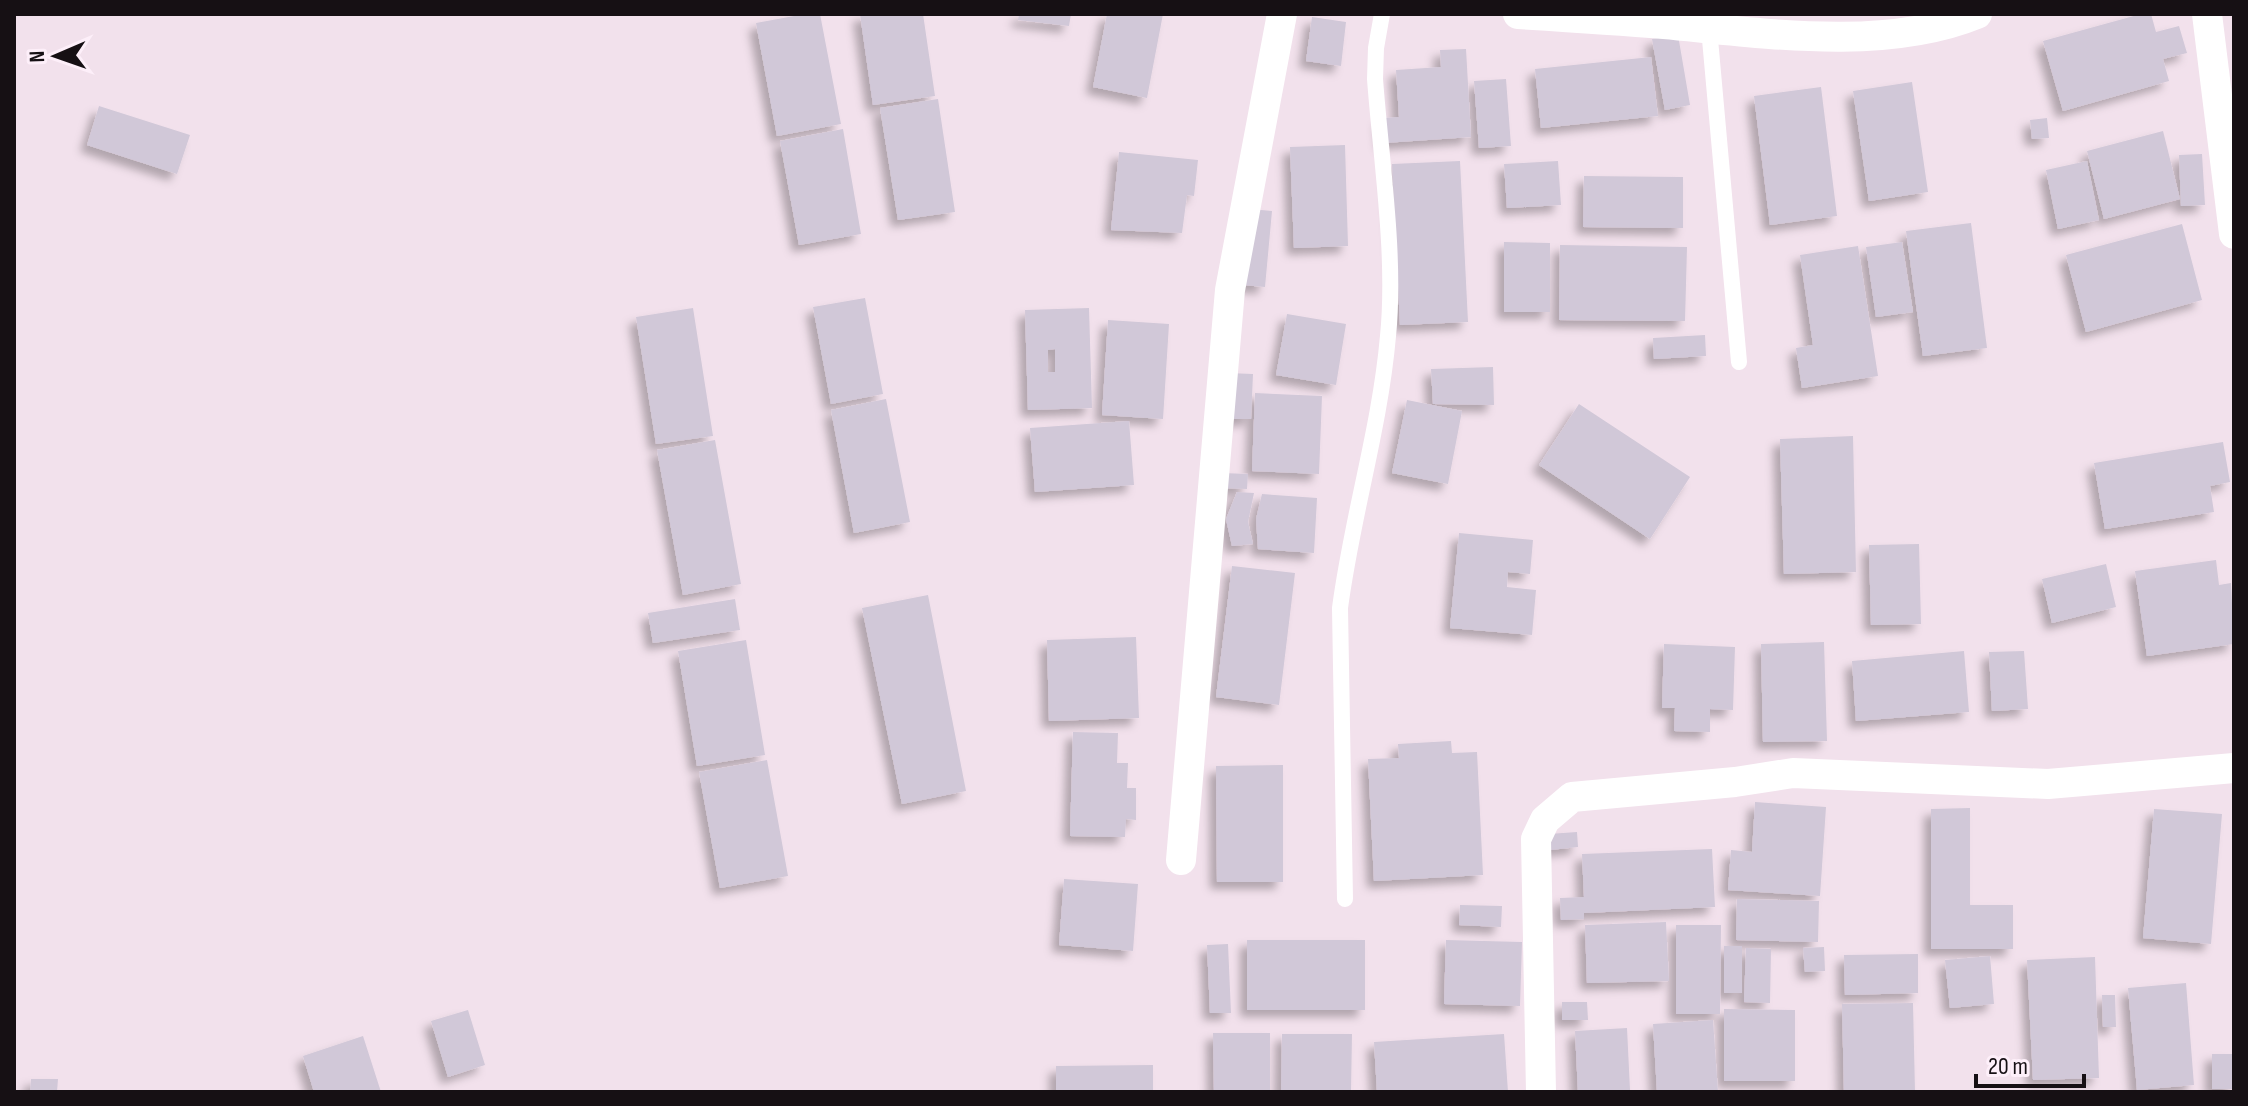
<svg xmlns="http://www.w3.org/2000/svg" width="2248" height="1106" font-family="'Sofia Sans Condensed',sans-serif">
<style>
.building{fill:#d1c8d8;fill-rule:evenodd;filter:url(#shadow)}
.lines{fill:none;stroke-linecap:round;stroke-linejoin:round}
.service{stroke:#fff;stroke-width:16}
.minor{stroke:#fff;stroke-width:30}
</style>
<defs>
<filter id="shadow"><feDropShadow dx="-7" dy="7" stdDeviation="4" flood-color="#0004"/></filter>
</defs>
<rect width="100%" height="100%" fill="#f2e1ec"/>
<path class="building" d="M805 14H820L841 124 777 136 756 23Z
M860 14H923L935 96 873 105Z
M1019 14H1071L1069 26 1018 20Z
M1107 14H1163L1147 98 1093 87Z
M2141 14H2151L2156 32 2179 26 2187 53 2163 59 2169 81 2063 111 2043 41Z
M1312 17 1346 22 1341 66 1306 61Z
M1678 35 1690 105 1665 110 1652 39Z
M1466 49 1471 137 1384 143 1382 118 1399 117 1396 70 1441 67 1440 50Z
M1651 57 1658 116 1541 128 1535 69Z
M1506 79 1511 146 1479 148 1474 81Z
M1912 82 1928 192 1869 201 1853 91Z
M1821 87 1837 216 1770 225 1754 96Z
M938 99 955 212 898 220 880 108Z
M99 106 190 135 177 174 87 145Z
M2047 118 2049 138 2032 139 2030 120Z
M843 129 861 234 799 245 780 141Z
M2163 131 2180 199 2104 219 2087 151Z
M1345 145 1348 246 1294 248 1290 147Z
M1119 152 1198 160 1194 196 1187 195 1182 233 1111 230Z
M2202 154 2205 205 2181 206 2179 155Z
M1460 161 1468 322 1400 325 1392 164Z
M1558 161 1561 205 1507 208 1504 164Z
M2087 161 2099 220 2058 229 2046 170Z
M1584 176 1683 177V228L1583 227Z
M1250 209 1272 211 1265 287 1242 285Z
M1971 223 1987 348 1923 356 1906 231Z
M2182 224 2202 300 2086 332 2066 255Z
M1504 242 1550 243V312H1504Z
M1902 242 1913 312 1876 317 1866 247Z
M1560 245 1687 247 1685 321 1559 320Z
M1858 246 1878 376 1802 388 1796 348 1813 345 1800 255Z
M865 298 883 394 831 404 813 307Z
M693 308 713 436 656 444 636 317Z
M1089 308 1092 408 1028 410 1025 310ZM1055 349V372H1048V350Z
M1287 314 1346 324 1336 385 1276 375Z
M1108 320 1169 324 1163 419 1102 415Z
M1705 335 1706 356 1654 359 1653 338Z
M1493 367 1494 405 1433 404 1431 369Z
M1228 373 1253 374 1251 419H1227Z
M1255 393 1322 396 1319 474 1252 471Z
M886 399 910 522 854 533 831 410Z
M1407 400 1462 411 1448 484 1392 473Z
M1579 404 1690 477 1650 539 1539 465Z
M1129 421 1134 485 1035 492 1030 428Z
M1853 436 1856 572 1784 574 1780 439Z
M715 440 741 584 683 595 657 450Z
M2223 442 2230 482 2210 486 2214 512 2105 529 2094 463Z
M1222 473 1248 474 1247 489 1221 488Z
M1237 492 1254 493 1248 522 1253 544 1232 546 1226 519Z
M1262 494 1317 498 1314 553 1258 549 1256 519Z
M1459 533 1533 540 1530 574 1508 572 1507 587 1536 590 1532 635 1450 628Z
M1919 544 1921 624 1871 625 1869 545Z
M2216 560 2219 585 2231 583 2234 644 2147 656 2135 571Z
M2106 564 2116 607 2052 623 2042 579Z
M1232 566 1295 573 1279 705 1216 697Z
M928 595 966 791 902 804 862 608Z
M735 599 740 630 653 643 648 613Z
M1136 637 1139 718 1049 721 1047 640Z
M746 640 765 755 697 766 678 651Z
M1824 642 1827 741 1763 742 1761 644Z
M1664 644 1735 647 1733 710 1710 709V732L1674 731 1675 708H1662Z
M1964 651 1969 712 1856 721 1852 661Z
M2024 651 2028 709 1992 711 1989 652Z
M1073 732 1118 733 1117 763H1128L1127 788H1136V820L1126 819 1125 837 1070 836Z
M1451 741 1452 753 1477 752 1483 875 1374 881 1368 759 1399 758 1398 744Z
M767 760 788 876 720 888 699 772Z
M1283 765V882H1217L1216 766Z
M1755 802 1826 807 1820 896 1728 890 1731 850 1752 852Z
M1970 808V905H2013V949H1931V809Z
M2154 809 2222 814 2211 944 2143 938Z
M1577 832 1578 847 1550 850 1549 834Z
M1712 849 1715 907 1584 913V919L1561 920 1560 898 1584 897 1582 854Z
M1064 879 1138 884 1133 951 1059 945Z
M1737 899 1819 901 1818 942 1736 940Z
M1460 905 1502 906 1501 927 1459 925Z
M1666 922 1669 981 1587 983 1585 925Z
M1676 925H1721L1720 1014H1676Z
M1247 940H1365V1010H1247Z
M1446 940 1522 942 1520 1006 1444 1004Z
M1228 944 1231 1013H1210L1207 945Z
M1724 946H1742V993H1724Z
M1824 947 1825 971 1805 972 1803 948Z
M1746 948 1771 949 1770 1003 1744 1002Z
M1918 954V993L1845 995 1844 955Z
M1990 956 1994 1004 1950 1008 1945 960Z
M2095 957 2099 1078 2033 1080 2027 960Z
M2186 983 2194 1085 2137 1090 2128 988Z
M2102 995H2115L2116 1027H2103Z
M1562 1002H1587L1588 1020H1562Z
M1913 1003 1915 1092H1844L1842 1004Z
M1724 1009 1795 1010V1081H1724Z
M468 1010 485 1065 448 1077 431 1021Z
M1713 1020 1718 1092H1657L1653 1024Z
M1627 1028 1630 1090 1578 1092 1575 1031Z
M1213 1033H1270V1092H1214Z
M1282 1034H1352L1351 1092H1281Z
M1504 1034 1508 1092H1377L1374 1042Z
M363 1036 381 1092H314L303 1056Z
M2212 1054H2233L2234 1089H2212Z
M1153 1065V1092H1056V1066Z
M31 1079H58L57 1092H30Z"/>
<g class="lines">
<path class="service" d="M1709 28 1739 362
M1345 899 1340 608C1352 516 1380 428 1388 336 1396 256 1381 160 1375 79L1376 48 1382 14"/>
<path class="minor" d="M1518 14C1567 17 1615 20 1664 24 1761 33 1885 52 1977 14
M2207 14 2234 234
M1181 860 1230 290 1282 14
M1541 1092 1536 839 1545 820 1572 797 1735 782 1793 773 2048 784 2234 768"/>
</g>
<rect width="2248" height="1106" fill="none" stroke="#161014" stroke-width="32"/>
<g transform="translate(56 56) rotate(268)" stroke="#fdeff9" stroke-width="6" paint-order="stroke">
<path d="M0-6L14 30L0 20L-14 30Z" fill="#161014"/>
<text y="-12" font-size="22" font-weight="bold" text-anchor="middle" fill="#161014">N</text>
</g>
<path d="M1976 1074v12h108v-12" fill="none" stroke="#161014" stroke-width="4"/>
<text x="1988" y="1074" font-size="24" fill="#161014" stroke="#fdeff9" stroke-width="6" paint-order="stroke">20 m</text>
</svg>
